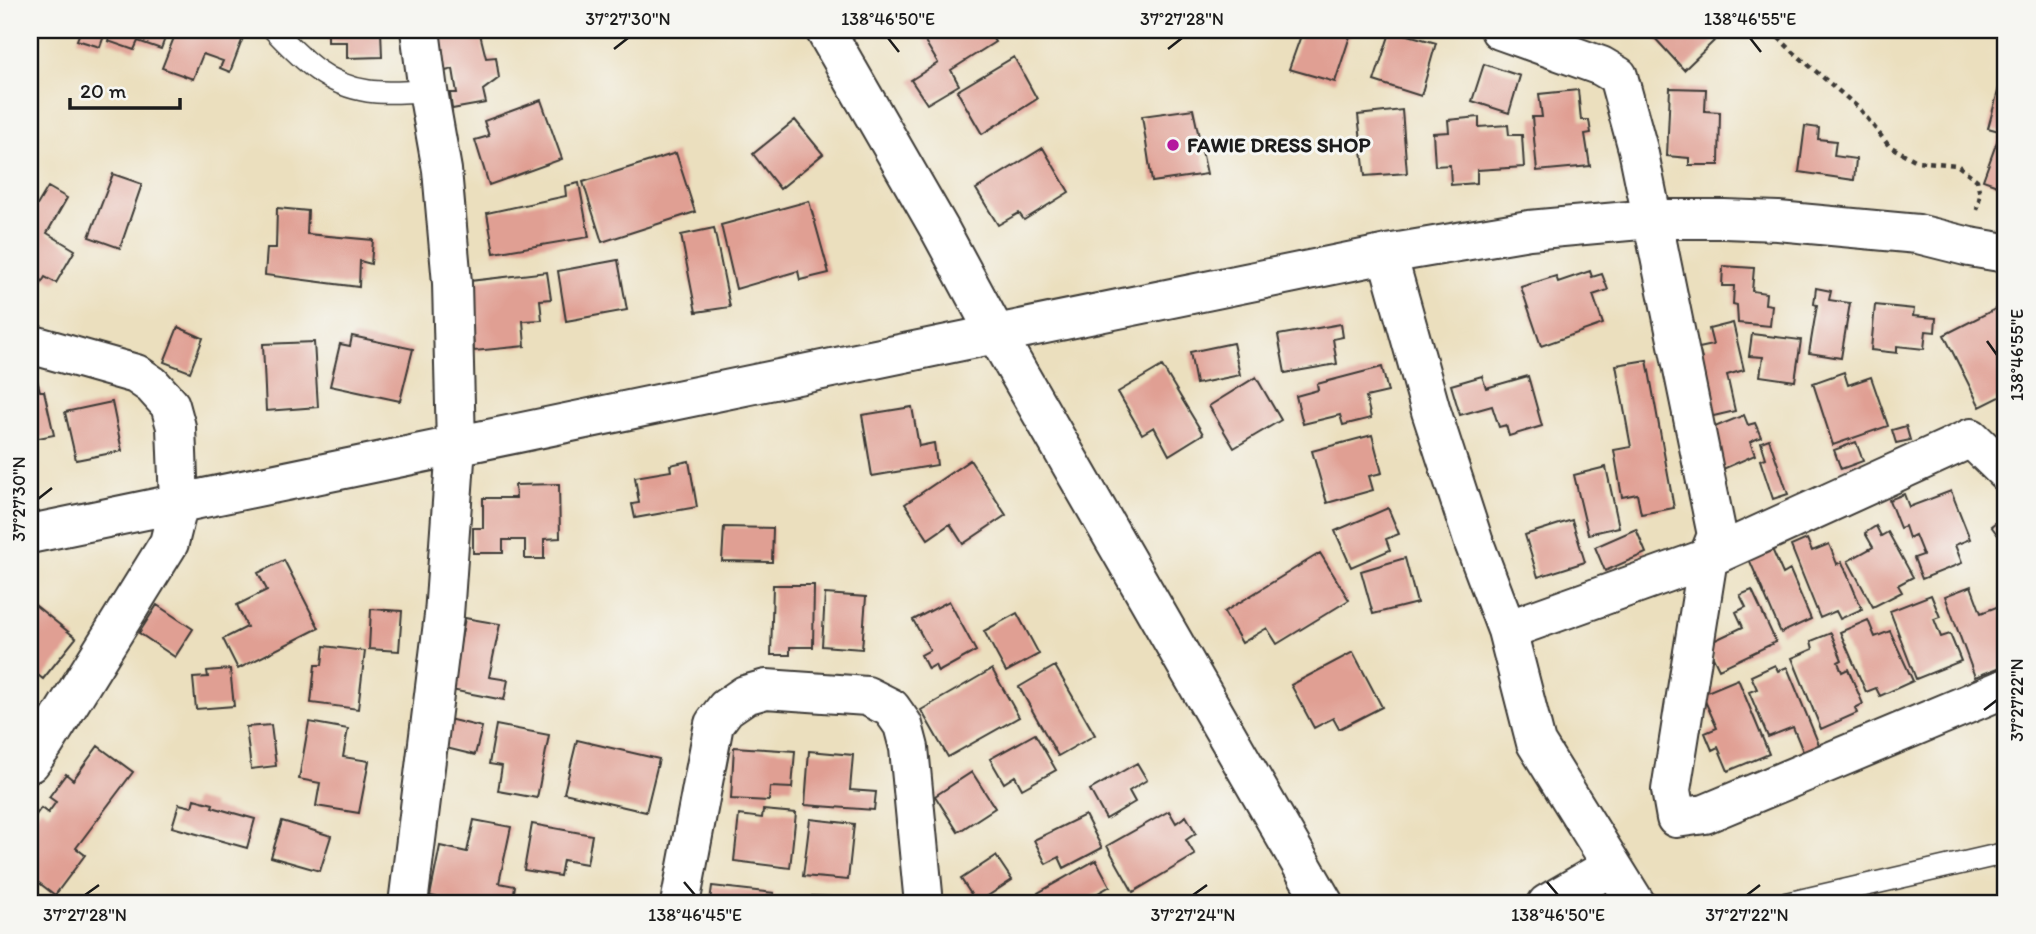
<svg xmlns="http://www.w3.org/2000/svg" width="2036" height="934" font-family="Itim,sans-serif">
<style>
.building{fill:#e09f93}
.lines{fill:none;stroke-linecap:round;stroke-linejoin:round}
.service-casing{stroke:#3b3934;stroke-width:24}
.minor-casing{stroke:#3b3934;stroke-width:42}
.path{stroke:#3b3934;stroke-width:4.5;stroke-dasharray:5 5;stroke-linecap:butt}
.service{stroke:#fff;stroke-width:21}
.minor{stroke:#fff;stroke-width:38}
.ticks{fill:none;stroke:#1c1c1c;stroke-width:2.5}
.poi-dot{fill:#b5179e;stroke:#f6f6f2;stroke-width:2.5}
.labels{text-anchor:middle;stroke-width:6;stroke-linejoin:round;paint-order:stroke}
.poi-label{font-size:21px;font-weight:bold;fill:#1c1c1c;stroke:#f6f6f2;text-anchor:start}
.neatline{fill:none;stroke:#1c1c1c;stroke-width:2.5}
.ticks-label{font-size:18px;text-anchor:middle;fill:#1c1c1c}
</style>
<rect width="100%" height="100%" fill="#f6f6f2"/>
<filter id="ink" filterUnits="userSpaceOnUse"><feTurbulence type="fractalNoise" baseFrequency=".0143" numOctaves="2"/><feDisplacementMap in="SourceGraphic" scale="14" xChannelSelector="R" yChannelSelector="G"/><feConvolveMatrix kernelMatrix="1 2 1 2 8 2 1 2 1" color-interpolation-filters="sRGB"/></filter>
<filter id="wash" filterUnits="userSpaceOnUse"><feTurbulence type="fractalNoise" baseFrequency=".00686" numOctaves="4" result="noise"/><feDisplacementMap in="SourceGraphic" scale="28" xChannelSelector="R" yChannelSelector="G"/><feGaussianBlur stdDeviation="1.57" result="paint"/><feColorMatrix in="noise" values="0 0 0 0 0 0 0 0 0 0 0 0 0 0 0 0 0 1.4 0 .05"/><feComposite in="paint" operator="in"/></filter>
<g filter="url(#wash)">
<rect width="100%" height="100%" fill="#ebdfbe"/>
<g id="blocks">
<path class="building" d="M81 30H106L100 47 77 40Z
M112 30H168L161 49 138 41 134 50 108 41Z
M177 30H229L244 35 230 72 220 68 223 61 203 54 193 79 162 68Z
M328 30H381L382 57 347 58V42H328Z
M471 30H479L486 58 496 57 499 78 483 90 486 103 452 109 450 93H457L453 69 438 73 437 37Z
M926 30H987L995 42 951 70 959 85 927 104 911 80 938 63 920 33Z
M1303 30H1352L1335 82 1289 69Z
M1391 30 1436 43 1421 96 1374 81Z
M1660 30H1703L1714 41 1684 70 1653 36Z
M1014 57 1037 99 982 134 957 91Z
M1484 64 1520 76 1509 113 1472 101Z
M2000 84 2006 86V133L1988 128Z
M1670 88 1706 89 1705 111 1720 112 1719 165H1689V158L1667 156Z
M1578 90 1581 120H1589L1591 133 1585 134 1590 166 1537 171 1532 117H1542L1539 94Z
M541 100 562 159 489 185 475 140 489 136 484 121Z
M1193 109 1207 174 1152 182 1142 116Z
M1402 110 1407 173 1365 176 1358 115Z
M1479 117V127L1508 125 1509 135H1522L1524 167 1477 170V183L1451 185 1450 165 1435 166 1433 133 1449 132 1448 120Z
M795 120 823 154 780 189 753 154Z
M1805 126 1819 128 1818 139 1836 141 1834 156 1856 159 1854 180 1799 172Z
M1999 136 2006 138V188L1983 180Z
M1043 148 1069 192 1024 220 1019 213 998 225 976 189Z
M676 153 695 212 602 242 583 182Z
M113 174 142 184 120 248 89 237Z
M579 183 589 237 494 253 487 213 566 196 565 186Z
M48 187 67 198 47 233 75 250 56 283 45 277 30 302V217Z
M809 201 829 273 800 280 798 271 736 289 721 225Z
M277 208 308 211 307 234 373 240 371 264 360 261 359 287 265 275 267 248H276Z
M714 228 730 307 696 312 681 235Z
M618 260 627 310 566 321 558 271Z
M1723 266 1754 268 1752 291 1766 293 1765 304 1772 305 1770 326 1738 323 1737 305 1733 304 1734 286H1722Z
M1590 271 1592 277 1602 274 1608 290 1593 295 1603 324 1541 346 1521 287 1556 276 1558 282Z
M547 272 551 299 540 300 542 320 523 321 525 346 474 351 470 281Z
M1816 288 1831 291 1829 300 1850 303 1841 358 1809 353 1817 305 1814 304Z
M1875 305 1914 309 1913 316 1936 318 1935 332 1926 331 1924 349 1897 346V353L1871 350Z
M1997 308 2006 326V394L1980 407 1944 335Z
M1733 323 1744 370 1727 375 1735 411 1705 418 1691 361 1702 359 1699 348 1713 345 1709 329Z
M1341 324 1343 337 1333 339 1337 364 1285 373 1278 335Z
M178 327 203 338 190 372 164 362Z
M1752 334 1801 340 1795 381 1760 376 1763 357 1749 356Z
M352 336 413 349 400 401 330 386 340 344 350 346Z
M314 342 318 407 266 411 263 344Z
M1233 343 1240 375 1196 384 1190 352Z
M1647 360 1674 508 1641 514 1637 494 1622 497 1614 450 1631 447 1616 365Z
M1162 366 1203 434 1169 455 1154 427 1142 434 1118 392Z
M1382 367 1388 392 1366 397 1371 418 1343 425 1340 415 1303 424 1296 396 1318 390 1317 384Z
M1844 372 1848 385 1871 377 1888 426 1833 445 1813 383Z
M1482 376 1486 388 1528 376 1542 426 1509 436 1506 425 1499 427 1492 406 1460 415 1451 385Z
M1256 377 1281 420 1234 448 1209 406Z
M37 380 40 391H44L54 435 33 439 34 446 30 447V382Z
M112 402 122 451 76 460 65 412Z
M912 407 919 446 934 443 937 465 872 476 862 415Z
M1744 415 1748 425 1755 423 1761 437 1750 442 1755 455 1721 470 1705 431Z
M1906 426 1910 440 1896 443 1892 430Z
M1372 435 1382 473 1369 476 1373 490 1327 503 1312 451Z
M1769 439 1788 494 1773 499 1760 460 1766 458 1761 442Z
M1856 442 1863 461 1841 469 1834 450Z
M970 460 1006 515 963 544 950 524 928 539 905 504Z
M689 461 697 507 635 518 632 504 639 503 635 477 671 471 670 465Z
M1606 467 1619 527 1588 534 1574 475Z
M559 484 560 538 544 539V559H525V540H503V553H473V528H483V498H516L515 485Z
M1951 491 1970 539 1955 545 1962 563 1922 579 1914 558 1923 555 1915 535 1909 538 1905 526 1900 528 1889 500 1904 494 1909 507Z
M1388 508 1399 534 1386 539 1390 550 1351 567 1335 531Z
M2006 515V534L2000 538 1991 526Z
M1572 520 1585 562 1538 577 1525 535Z
M1876 526 1881 536 1888 532 1913 577 1898 585 1902 592 1873 607 1848 561 1873 547 1865 533Z
M724 527 773 528 772 562 722 561Z
M1636 529 1646 553 1605 571 1595 547Z
M1807 539 1812 551 1829 544 1837 564 1842 562 1862 609 1840 619 1836 611 1820 618 1791 546Z
M1772 549 1783 574 1790 570 1811 619 1781 633 1749 559Z
M1320 553 1349 600 1277 644 1267 628 1242 643 1224 612Z
M1405 558 1417 603 1373 614 1361 571Z
M284 560 319 628 238 669 223 639 247 627 237 605 267 590 258 573Z
M773 585H814L813 647H790V655H771Z
M1971 586 1981 613 1999 606 2006 625V665L1975 677 1945 596Z
M1752 590 1776 642 1719 669 1707 644 1743 627 1736 612 1746 607 1740 595Z
M825 594 866 597 862 649 822 646Z
M1931 595 1940 617 1934 619 1941 637 1950 634 1961 661 1916 679 1890 611Z
M30 601 76 638 43 679 30 669Z
M949 601 976 651 938 672 935 665 928 669 921 655 930 650 913 620Z
M157 605 193 629 175 657 139 633Z
M371 609 402 611 399 651 369 649Z
M1017 613 1039 654 1006 672 984 631Z
M465 618 500 624 489 677 508 680 504 700 451 690Z
M1868 620 1875 637 1890 631 1913 681 1880 696 1876 688 1866 692 1840 632Z
M1831 633 1842 660 1838 662 1842 672 1848 669 1863 704 1855 708 1857 713 1821 729 1792 658 1813 649 1811 641Z
M324 646 365 651 358 709 311 703 315 665H322Z
M1353 652 1382 707 1339 729 1333 718 1314 728 1291 685Z
M1775 665 1778 671 1787 667 1820 747 1804 754 1793 727 1768 737 1749 692 1757 689 1751 676Z
M1055 666 1095 735 1058 756 1019 687Z
M230 669 234 706 196 709 193 678 208 677 207 671Z
M992 669 1019 717 948 757 921 710Z
M1738 679 1769 754 1728 771 1718 747 1712 750 1705 733 1717 728 1702 694Z
M448 719 482 727 475 755 442 747Z
M309 722 348 729 343 757 369 761 359 813 316 806 320 783 299 779Z
M271 725 276 766 251 769 246 727Z
M496 725 549 735 537 798 498 791 502 766 489 764Z
M1035 734 1056 770 1022 789 1015 776 1004 783 990 759Z
M577 740 659 759 646 812 564 793Z
M98 746 133 772 76 848 85 855 55 895 30 876V823L41 808 48 813 56 802 49 797 66 774 73 780Z
M734 747 795 751 792 788 770 787 769 801 731 799Z
M809 751 853 755 850 790 876 792 874 810 805 805Z
M1137 763 1147 780 1129 791 1135 802 1106 819 1090 790Z
M972 772 995 808 958 832 935 796Z
M194 799 213 804 212 807 255 819 247 848 172 827 179 804 192 807Z
M763 810 796 813 790 868 734 861 739 815 762 818Z
M1169 811 1176 823 1186 816 1196 833 1186 840 1195 855 1133 892 1107 846Z
M1085 815 1102 848 1064 868 1059 857 1046 864 1034 840Z
M810 819 854 824 848 880 803 876Z
M474 820 511 827 499 883 515 886 512 904H472L430 896 440 846 467 852Z
M282 821 331 836 320 871 271 857Z
M532 824 592 835 587 864 563 860 560 876 524 870Z
M996 856 1012 880 977 903 961 879Z
M1096 860 1110 886 1079 904H1044L1038 893Z
M712 886 774 893 773 904H718V901H710Z
M812 896 872 899V904H812Z"/>
</g>
</g>
<g filter="url(#ink)">
<use href="#blocks" fill-opacity="0" stroke="#3b3934" stroke-width="2"/>
<g class="lines">
<g class="service-casing">
<path id="service" d="M274 30C302 59 326 85 368 91 387 94 409 91 428 91
M1784 904 2006 853"/>
</g>
<g class="minor-casing">
<path id="minor" d="M825 30 940 230 996 334 1324 904
M1500 30 1601 66 1618 76 1638 149 1717 535 1708 558 1671 790 1676 818 1705 814 2006 688
M1387 254 1431 411 1474 543 1507 630 1536 743 1636 904
M30 344 136 374 152 385 170 405 176 427 179 503 169 543 45 743 30 763
M30 534 996 334 1387 254 1529 230 1651 219H1724L1778 221 1918 234 1970 247 2006 253
M1507 630 1708 558 1971 438 2006 472
M408 904 444 615 456 446 452 283 442 170 428 91 420 30
M680 904 714 724 726 708 745 695 766 689 867 696 891 708 903 725 909 748 924 904
M1547 904 1612 866"/>
</g>
<path class="path" d="M1771 30 1791 50 1860 109 1889 146 1917 161 1957 165 1977 180 1980 195 1977 210"/>
<use href="#service" class="service"/>
<use href="#minor" class="minor"/>
</g>
</g>
<path class="ticks" d="M888 38 899 52M1750 38 1761 52M614 49 628 38M1168 49 1182 38M1987 341 1997 355M38 499 52 488M1984 710 1997 700M684 882 695 895M1547 882 1558 895M85 895 99 885M1193 895 1207 885M1747 895 1760 885"/>
<circle class="poi-dot" cx="1173" cy="145" r="7"/>
<g class="labels">
<g class="poi-label">
<text x="1187" y="152">FAWIE DRESS SHOP</text>
</g>
</g>
<rect width="2036" height="934" fill="none" stroke="#f6f6f2" stroke-width="77"/>
<path d="M70 98v10h110v-10" fill="none" stroke="#1c1c1c" stroke-width="3.5"/>
<text x="80" y="98" font-size="21" fill="#1c1c1c" stroke="#f6f6f2" stroke-width="5" paint-order="stroke">20 m</text>
<rect x="38" y="38" width="1959" height="857" class="neatline"/>
<g class="ticks-label">
<text x="628" y="25">37°27'30"N</text>
<text x="888" y="25">138°46'50"E</text>
<text x="1182" y="25">37°27'28"N</text>
<text x="1750" y="25">138°46'55"E</text>
<text transform="translate(2017 355) rotate(-90)" y="6">138°46'55"E</text>
<text transform="translate(19 499) rotate(-90)" y="6">37°27'30"N</text>
<text transform="translate(2017 700) rotate(-90)" y="6">37°27'22"N</text>
<text x="85" y="921">37°27'28"N</text>
<text x="695" y="921">138°46'45"E</text>
<text x="1193" y="921">37°27'24"N</text>
<text x="1558" y="921">138°46'50"E</text>
<text x="1747" y="921">37°27'22"N</text>
</g>
</svg>
